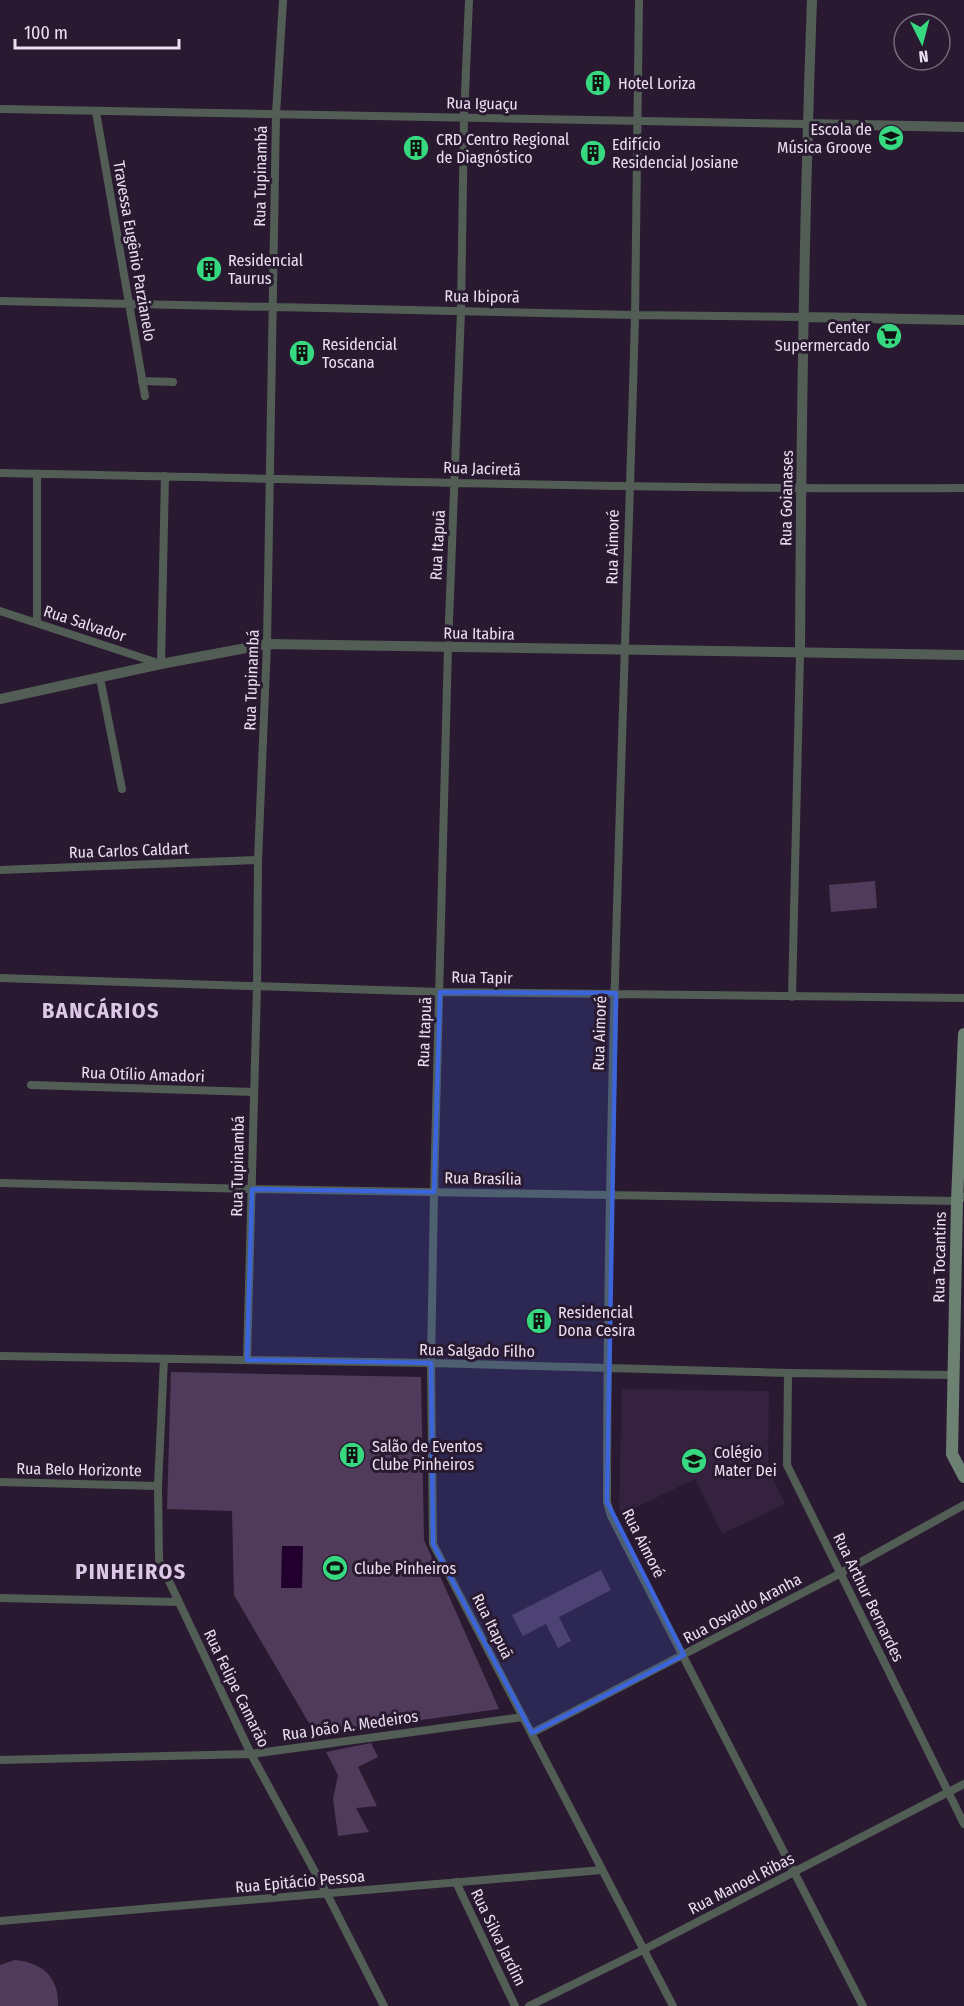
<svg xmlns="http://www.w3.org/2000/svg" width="964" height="2006" font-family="'Fira Sans Condensed',sans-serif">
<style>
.built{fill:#35223e}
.green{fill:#513b5a}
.water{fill:#21002e}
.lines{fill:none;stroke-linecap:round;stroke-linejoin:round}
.minor{stroke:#525e55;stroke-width:8}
.tertiary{stroke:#525e55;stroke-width:10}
.secondary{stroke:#6d8172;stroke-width:12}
.marked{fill:#3c64db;fill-opacity:0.2;stroke:#3c64db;stroke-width:4.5;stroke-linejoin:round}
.labels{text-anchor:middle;stroke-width:6;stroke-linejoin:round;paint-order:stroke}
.poi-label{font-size:16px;fill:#eae0ef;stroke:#2a1a31;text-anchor:start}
.street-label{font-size:16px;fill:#eae0ef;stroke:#2a1a31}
.district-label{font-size:22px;font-weight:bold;letter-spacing:1.5px;fill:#ddc9e7;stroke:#2a1a31}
</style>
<rect width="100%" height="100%" fill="#2a1a31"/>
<path class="built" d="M622 1389 769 1391 768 1468 785 1504 722 1534 695 1479 622 1514 619 1507Z"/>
<path class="green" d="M875 881 877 908 831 912 829 885Z
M171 1372 421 1377 424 1540 499 1709 316 1735 234 1595 232 1511 167 1509Z
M601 1570 611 1590 559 1617 571 1641 558 1648 546 1624 523 1636 512 1615Z
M371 1743 378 1757 358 1767 377 1806 356 1808 369 1832 338 1836 333 1799 338 1775 326 1752Z
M15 1960C43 1963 59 1977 58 2006H0V1965Z"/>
<path class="water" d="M282 1546H303L302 1588H281Z"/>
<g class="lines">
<path class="minor" d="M469 0 464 117 461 311 448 647 434 1192 431 1363 433 1544 673 2006
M639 0C637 106 637 211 635 317 624 712 607 1107 607 1502L611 1516 863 2006
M0 109 807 124
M96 112 145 396
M0 301 635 315 804 317
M142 381 173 382
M0 473C321 479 643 490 964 488
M37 474V623
M0 611 161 664 165 476
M100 678 122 789
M0 870 258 860
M0 978 440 992 964 998
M792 997 800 654
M31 1085 254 1092
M0 1183 252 1189 957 1201 964 1197
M0 1356 431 1363 788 1373 953 1375
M164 1359 158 1486 159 1560 251 1754 327 1894 384 2006
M247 1360 257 987 258 860 267 644 276 114 283 0
M788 1373 787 1465 964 1824
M0 1482 158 1486
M0 1598 179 1602
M532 1733 841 1573 964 1505
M0 1760 251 1754 523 1717
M456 1882 515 2006
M0 1921 602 1870
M529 2006 643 1950 964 1784"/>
<path class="tertiary" d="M807 124 964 127
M804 317 964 320
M800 654C801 436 804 218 812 0
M0 699 161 664 267 644 964 655"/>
<path class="secondary" d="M964 1034 957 1201 952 1454 964 1477"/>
</g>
<path class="marked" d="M440 992 616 993 607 1502 684 1655 532 1733 433 1544 431 1363 247 1360 252 1189 434 1192Z"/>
<defs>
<g id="building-disc" transform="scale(1.35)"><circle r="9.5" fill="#36d880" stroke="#2a1a31"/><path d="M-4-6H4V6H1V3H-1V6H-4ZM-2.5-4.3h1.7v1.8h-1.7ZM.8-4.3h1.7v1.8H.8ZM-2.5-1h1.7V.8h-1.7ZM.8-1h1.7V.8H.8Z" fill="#111"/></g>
<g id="school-disc" transform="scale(1.35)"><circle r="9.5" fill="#36d880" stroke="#2a1a31"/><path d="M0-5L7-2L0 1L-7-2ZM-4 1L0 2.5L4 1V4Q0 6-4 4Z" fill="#111"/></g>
<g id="supermarket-disc" transform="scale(1.35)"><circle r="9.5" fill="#36d880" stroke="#2a1a31"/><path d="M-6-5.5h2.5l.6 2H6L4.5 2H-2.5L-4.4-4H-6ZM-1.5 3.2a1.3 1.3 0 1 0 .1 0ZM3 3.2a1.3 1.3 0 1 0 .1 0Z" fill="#111"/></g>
<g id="stadium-disc" transform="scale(1.35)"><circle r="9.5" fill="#36d880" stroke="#2a1a31"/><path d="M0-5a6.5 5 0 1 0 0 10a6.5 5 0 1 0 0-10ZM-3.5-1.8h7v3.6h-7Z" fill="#111"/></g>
</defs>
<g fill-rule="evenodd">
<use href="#building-disc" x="598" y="83"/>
<use href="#school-disc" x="891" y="138"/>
<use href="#building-disc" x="416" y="148"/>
<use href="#building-disc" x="593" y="153"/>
<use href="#building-disc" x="209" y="269"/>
<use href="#supermarket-disc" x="889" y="336"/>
<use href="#building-disc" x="302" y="353"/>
<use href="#building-disc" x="539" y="1321"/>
<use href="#building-disc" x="352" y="1455"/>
<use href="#school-disc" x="694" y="1461"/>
<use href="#stadium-disc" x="335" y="1568"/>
</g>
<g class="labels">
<g class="poi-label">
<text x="618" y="89">Hotel Loriza</text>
<text x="872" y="135" text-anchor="end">Escola de<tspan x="872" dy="18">Música Groove</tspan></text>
<text x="436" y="145">CRD Centro Regional<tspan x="436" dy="18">de Diagnóstico</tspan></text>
<text x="612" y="150">Edifício<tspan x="612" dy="18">Residencial Josiane</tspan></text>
<text x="228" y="266">Residencial<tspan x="228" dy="18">Taurus</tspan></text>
<text x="870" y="333" text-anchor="end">Center<tspan x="870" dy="18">Supermercado</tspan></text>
<text x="322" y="350">Residencial<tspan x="322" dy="18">Toscana</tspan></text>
<text x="558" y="1318">Residencial<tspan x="558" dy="18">Dona Cesira</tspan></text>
<text x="372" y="1452">Salão de Eventos<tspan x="372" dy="18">Clube Pinheiros</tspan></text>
<text x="714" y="1458">Colégio<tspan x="714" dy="18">Mater Dei</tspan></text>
<text x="354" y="1574">Clube Pinheiros</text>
</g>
<g class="street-label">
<text transform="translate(482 103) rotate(1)" y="6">Rua Iguaçu</text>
<text transform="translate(260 176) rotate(-89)" y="6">Rua Tupinambá</text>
<text transform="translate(135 251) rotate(80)" y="6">Travessa Eugênio Parzianelo</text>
<text transform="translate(482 296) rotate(1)" y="6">Rua Ibiporã</text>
<text transform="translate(482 468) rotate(2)" y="6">Rua Jaciretã</text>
<text transform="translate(786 498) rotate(-89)" y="6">Rua Goianases</text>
<text transform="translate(437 545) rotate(-87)" y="6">Rua Itapuã</text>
<text transform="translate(612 547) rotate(-89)" y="6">Rua Aimoré</text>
<text transform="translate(85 623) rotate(18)" y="6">Rua Salvador</text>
<text transform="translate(479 633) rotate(1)" y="6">Rua Itabira</text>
<text transform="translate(251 680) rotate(-88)" y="6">Rua Tupinambá</text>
<text transform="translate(129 850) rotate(-2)" y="6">Rua Carlos Caldart</text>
<text transform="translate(482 977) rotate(1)" y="6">Rua Tapir</text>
<text transform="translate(424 1032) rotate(-88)" y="6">Rua Itapuã</text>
<text transform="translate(599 1033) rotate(-88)" y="6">Rua Aimoré</text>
<text transform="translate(143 1074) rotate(2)" y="6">Rua Otílio Amadori</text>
<text transform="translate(237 1166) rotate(-89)" y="6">Rua Tupinambá</text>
<text transform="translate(483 1178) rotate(1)" y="6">Rua Brasília</text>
<text transform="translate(939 1257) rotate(-89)" y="6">Rua Tocantins</text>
<text transform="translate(477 1350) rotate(1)" y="6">Rua Salgado Filho</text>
<text transform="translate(79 1469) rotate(1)" y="6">Rua Belo Horizonte</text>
<text transform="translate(644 1543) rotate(63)" y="6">Rua Aimoré</text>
<text transform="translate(869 1597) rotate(64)" y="6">Rua Arthur Bernardes</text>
<text transform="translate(742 1608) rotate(-28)" y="6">Rua Osvaldo Aranha</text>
<text transform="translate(493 1626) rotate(63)" y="6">Rua Itapuã</text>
<text transform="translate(237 1688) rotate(64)" y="6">Rua Felipe Camarão</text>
<text transform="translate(350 1725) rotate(-8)" y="6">Rua João A. Medeiros</text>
<text transform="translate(300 1881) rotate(-5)" y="6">Rua Epitácio Pessoa</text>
<text transform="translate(741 1883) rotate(-27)" y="6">Rua Manoel Ribas</text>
<text transform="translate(499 1937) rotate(64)" y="6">Rua Silva Jardim</text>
</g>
<g class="district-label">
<text x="101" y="1018">BANCÁRIOS</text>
<text x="131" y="1579">PINHEIROS</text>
</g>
</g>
<g transform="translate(922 42) rotate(174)"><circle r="28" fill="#2a1a31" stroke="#77697d" stroke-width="1.5"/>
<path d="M0-4.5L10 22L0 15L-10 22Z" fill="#36d880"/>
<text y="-9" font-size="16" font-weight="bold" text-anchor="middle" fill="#eae0ef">N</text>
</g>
<path d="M15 39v9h164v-9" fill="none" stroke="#eae0ef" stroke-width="3"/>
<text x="24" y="39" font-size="18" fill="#eae0ef" stroke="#2a1a31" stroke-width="4.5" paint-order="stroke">100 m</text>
</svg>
